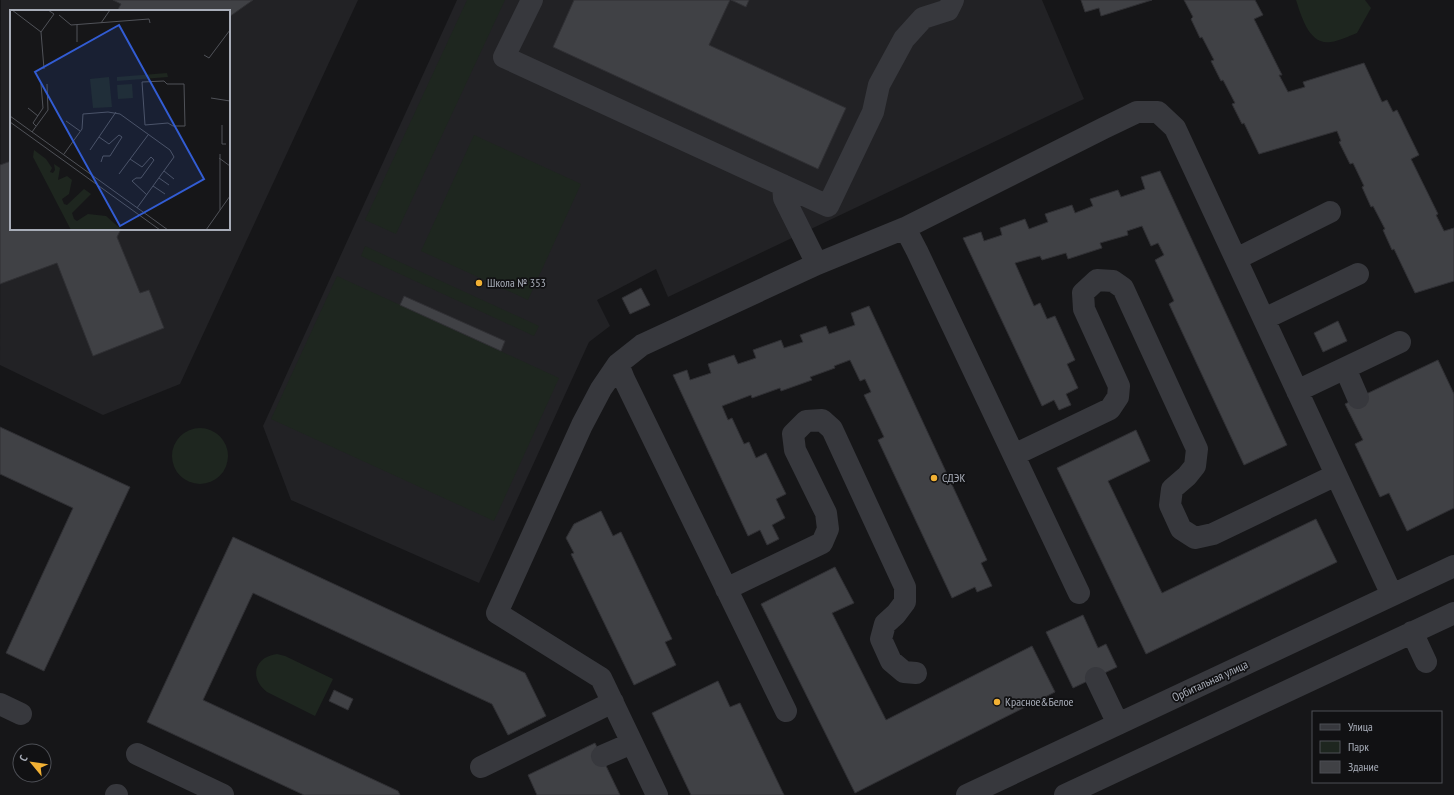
<svg xmlns="http://www.w3.org/2000/svg" width="1454" height="795" font-family="'PT Sans Narrow',sans-serif">
<style>
.built{fill:#222225;fill-rule:evenodd}
.green{fill:#1e261f}
.building{fill:#404145;stroke:#303034}
.lines{fill:none;stroke-linecap:round;stroke-linejoin:round}
.minor{stroke:#37383d;stroke-width:22}
.poi-dot{fill:#f2b134;stroke:#111113;stroke-width:1.5}
.labels{text-anchor:middle;stroke-width:3.5;stroke-linejoin:round;paint-order:stroke}
.poi-label{font-size:12px;fill:#a8adb8;stroke:#111113;text-anchor:start}
.street-label{font-size:12px;fill:#a8adb8;stroke:#111113}
.inset-road{fill:none;stroke:#505258;stroke-width:1}
.view{fill:#325cd3;fill-opacity:0.15;stroke:#325cd3;stroke-width:2}
.inset-edge{fill:none;stroke:#a8adb8;stroke-width:2}
</style>
<rect width="100%" height="100%" fill="#161618"/>
<path class="built" d="M1 0H358L180 384 103 415 0 365ZM11 11H229V229H11Z
M457 0H1042L1084 99 668 297 656 269 597 300 610 326 589 342 479 583 291 500 263 426Z"/>
<path class="green" d="M467 0H505L396 234 365 220Z
M1296 0H1365L1371 8 1357 33C1349 36 1339 41 1331 42 1309 46 1301 15 1296 0Z
M474 135 581 184 528 300 421 251Z
M365 246 539 326 534 336 361 256Z
M337 276 559 378 494 521 271 419Z
M172 456a28 28 0 1 1 56 0a28 28 0 1 1-56 0Z
M277 654 285 656 333 679 315 716 267 692C249 678 254 657 277 654Z"/>
<path class="building" d="M113 0H253L229 17V11H117L121 4Z
M574 0H730L709 45 846 108 818 169 553 47Z
M731 0H749L746 7Z
M1081 0H1152L1101 16 1099 8 1085 12Z
M1184 0H1255L1263 15 1254 19 1282 75H1279L1288 92 1305 87 1303 82 1364 63 1382 102 1387 100 1393 112 1397 110 1419 155 1411 159 1438 214 1436 215 1444 231 1454 228V281L1415 293 1394 249 1392 250 1383 230 1385 229 1373 206 1371 207 1362 187 1364 186 1353 163 1350 164 1339 142 1341 141 1337 131 1259 154 1244 123 1242 124 1232 104 1235 103 1223 80 1221 81 1211 61 1214 60 1202 37 1200 38 1191 19 1193 17Z
M11 161V229H121L117 237 140 293 149 290 164 328 93 356 57 263 0 284V165Z
M1160 171 1287 445 1244 465 1169 304 1174 301 1155 260 1164 255 1158 243 1151 246 1142 226 1127 231 1128 235 1100 243 1102 248 1068 259 1066 253 1042 260 1040 256 1015 263 1034 306 1040 303 1047 319 1055 316 1075 360 1067 364 1078 388 1066 394 1071 405 1059 410 1054 400 1042 406 963 238 981 232 984 241 1002 235 1000 228 1025 219 1029 229 1048 222 1045 214 1072 205 1075 213 1093 206 1090 199 1118 190 1121 197 1145 189 1141 177Z
M641 288 650 305 630 314 622 298Z
M404 296 505 341 501 351 400 305Z
M869 306 987 560 981 563 992 586 977 592 975 587 952 598 878 440 884 437 864 395 871 392 865 379 860 381 850 360 834 366 835 368 810 377 812 380 781 391 780 388 752 398 751 395 722 406 728 420 732 418 744 444 749 442 756 458 766 453 786 494 776 499 785 518 772 525 779 539 767 545 760 530 748 536 673 375 687 370 690 380 711 373 708 364 734 355 738 364 756 358 753 350 781 340 784 348 803 342 800 335 826 326 829 334 855 325 851 313Z
M1338 321 1347 341 1323 352 1314 333Z
M1438 360 1454 394V508L1407 531 1389 493 1380 497 1355 444 1363 440 1345 404Z
M0 427 130 487 44 671 6 653 73 508 0 474Z
M1136 430 1150 461 1108 481 1162 593 1316 519 1337 562 1146 654 1057 468Z
M601 511 613 536 621 532 672 639 665 642 676 665 634 685 571 554 574 553 566 538 574 524Z
M233 537 525 673 546 716 508 735 492 704 253 593 203 700 398 791 400 795H304L147 722Z
M835 567 854 603 832 613 886 720 1032 646 1055 692 855 793 761 604Z
M1083 615 1098 648 1106 644 1117 667 1073 688 1046 632Z
M718 681 730 707 740 703 784 795H691L652 713Z
M334 690 353 699 348 710 329 701Z
M595 743 620 795H537L528 775Z"/>
<g class="lines">
<path class="minor" d="M532 0 504 57 828 206 873 112 879 85 904 39 923 18 948 10 953 0
M783 185 784 198 817 264
M905 228 917 251 1079 593
M1236 259 1330 212
M1264 319 1358 274
M618 364 624 379 786 711
M1345 368 1358 398
M1297 391 1400 342
M1014 455 1110 409 1118 397 1119 386 1084 309 1083 293 1097 280 1113 281 1123 288 1197 449 1195 466 1187 476 1172 489 1170 505 1181 529 1195 538 1213 534 1336 475
M726 589 822 543 828 529 826 513 795 450 793 434 806 421 822 420 832 429 905 587V602L896 614 885 624 881 639 891 661 904 672 916 673
M1412 632 1426 662
M1096 678 1118 724
M0 704 21 714
M137 754 223 795
M602 756 632 743
M481 767 613 702
M116 795H117
M657 795 601 678 497 613 582 425 601 389 618 364 642 345 817 264 905 228 1104 128 1137 112H1158L1175 128 1392 595
M967 795 1454 566
M1065 795 1454 613"/>
</g>
<g class="poi-dot">
<circle cx="479" cy="283" r="4"/>
<circle cx="934" cy="478" r="4"/>
<circle cx="997" cy="702" r="4"/>
</g>
<g class="labels">
<g class="poi-label">
<text x="487" y="287">Школа № 353</text>
<text x="942" y="482">СДЭК</text>
<text x="1005" y="706">Красное&amp;Белое</text>
</g>
<g class="street-label">
<text transform="translate(1210 681) rotate(-25)" y="4">Орбитальная улица</text>
</g>
</g>
<g transform="translate(10 10)">
<rect width="220" height="220" fill="#161618"/>
<path d="M157 63 158 67 107 71V67ZM99 67 102 97 83 98 80 69ZM122 74 123 88 108 89 107 75ZM24 140 36 149 42 158 40 162 43 163 45 160 44 154 50 158 48 170 57 166 62 170 59 184 52 189 54 194 57 195 74 179 81 184 62 203 64 209 67 211 78 204 96 206 112 220H61L23 147Z" fill="#1e261f"/>
<path class="inset-road" d="M2 0 31 22 44 4 38 0M49 5 61 15 139 9 140 13M91 13 100 0M67 15V32M31 22 34 59M194 45 199 48 220 20M154 71 157 74H174L175 116H163L158 113 135 115 132 72ZM201 88 220 91M18 98 28 106M0 106 158 220M56 111 70 121M0 112 150 220M212 115V134H216M26 116 23 113 33 98 31 74M22 122 38 100 37 74M89 127 99 134 109 125 112 127 100 146H93L91 152M80 140 106 102M54 144 72 119 73 104 98 102 110 104 160 140 164 147 127 198M210 144V200M209 148 220 156M120 149 132 157 141 147 144 150 131 168H126L122 171 137 185M154 161 164 169M109 164 138 125M149 168 159 175M143 176 155 184M196 220 220 186"/>
<path class="view" d="M109 15 194 169 110 216 25 62Z"/>
<rect width="220" height="220" class="inset-edge"/>
</g>
<rect x="1312" y="711" width="130" height="72" fill="#111113" stroke="#4d4f55"/>
<rect x="1320" y="724" width="20" height="6" fill="#37383d" stroke="#4d4f55"/>
<text x="1348" y="731" font-size="12" fill="#a8adb8">Улица</text>
<rect x="1320" y="741" width="20" height="12" fill="#1e261f" stroke="#4d4f55"/>
<text x="1348" y="751" font-size="12" fill="#a8adb8">Парк</text>
<rect x="1320" y="761" width="20" height="12" fill="#404145" stroke="#4d4f55"/>
<text x="1348" y="771" font-size="12" fill="#a8adb8">Здание</text>
<g transform="translate(32 763) rotate(299)"><circle r="19" fill="#111113" stroke="#4d4f55"/>
<path d="M0-3L7 15L0 10L-7 15Z" fill="#f2b134"/>
<text y="-6" font-size="11" font-weight="bold" text-anchor="middle" fill="#a8adb8">С</text>
</g>
</svg>
